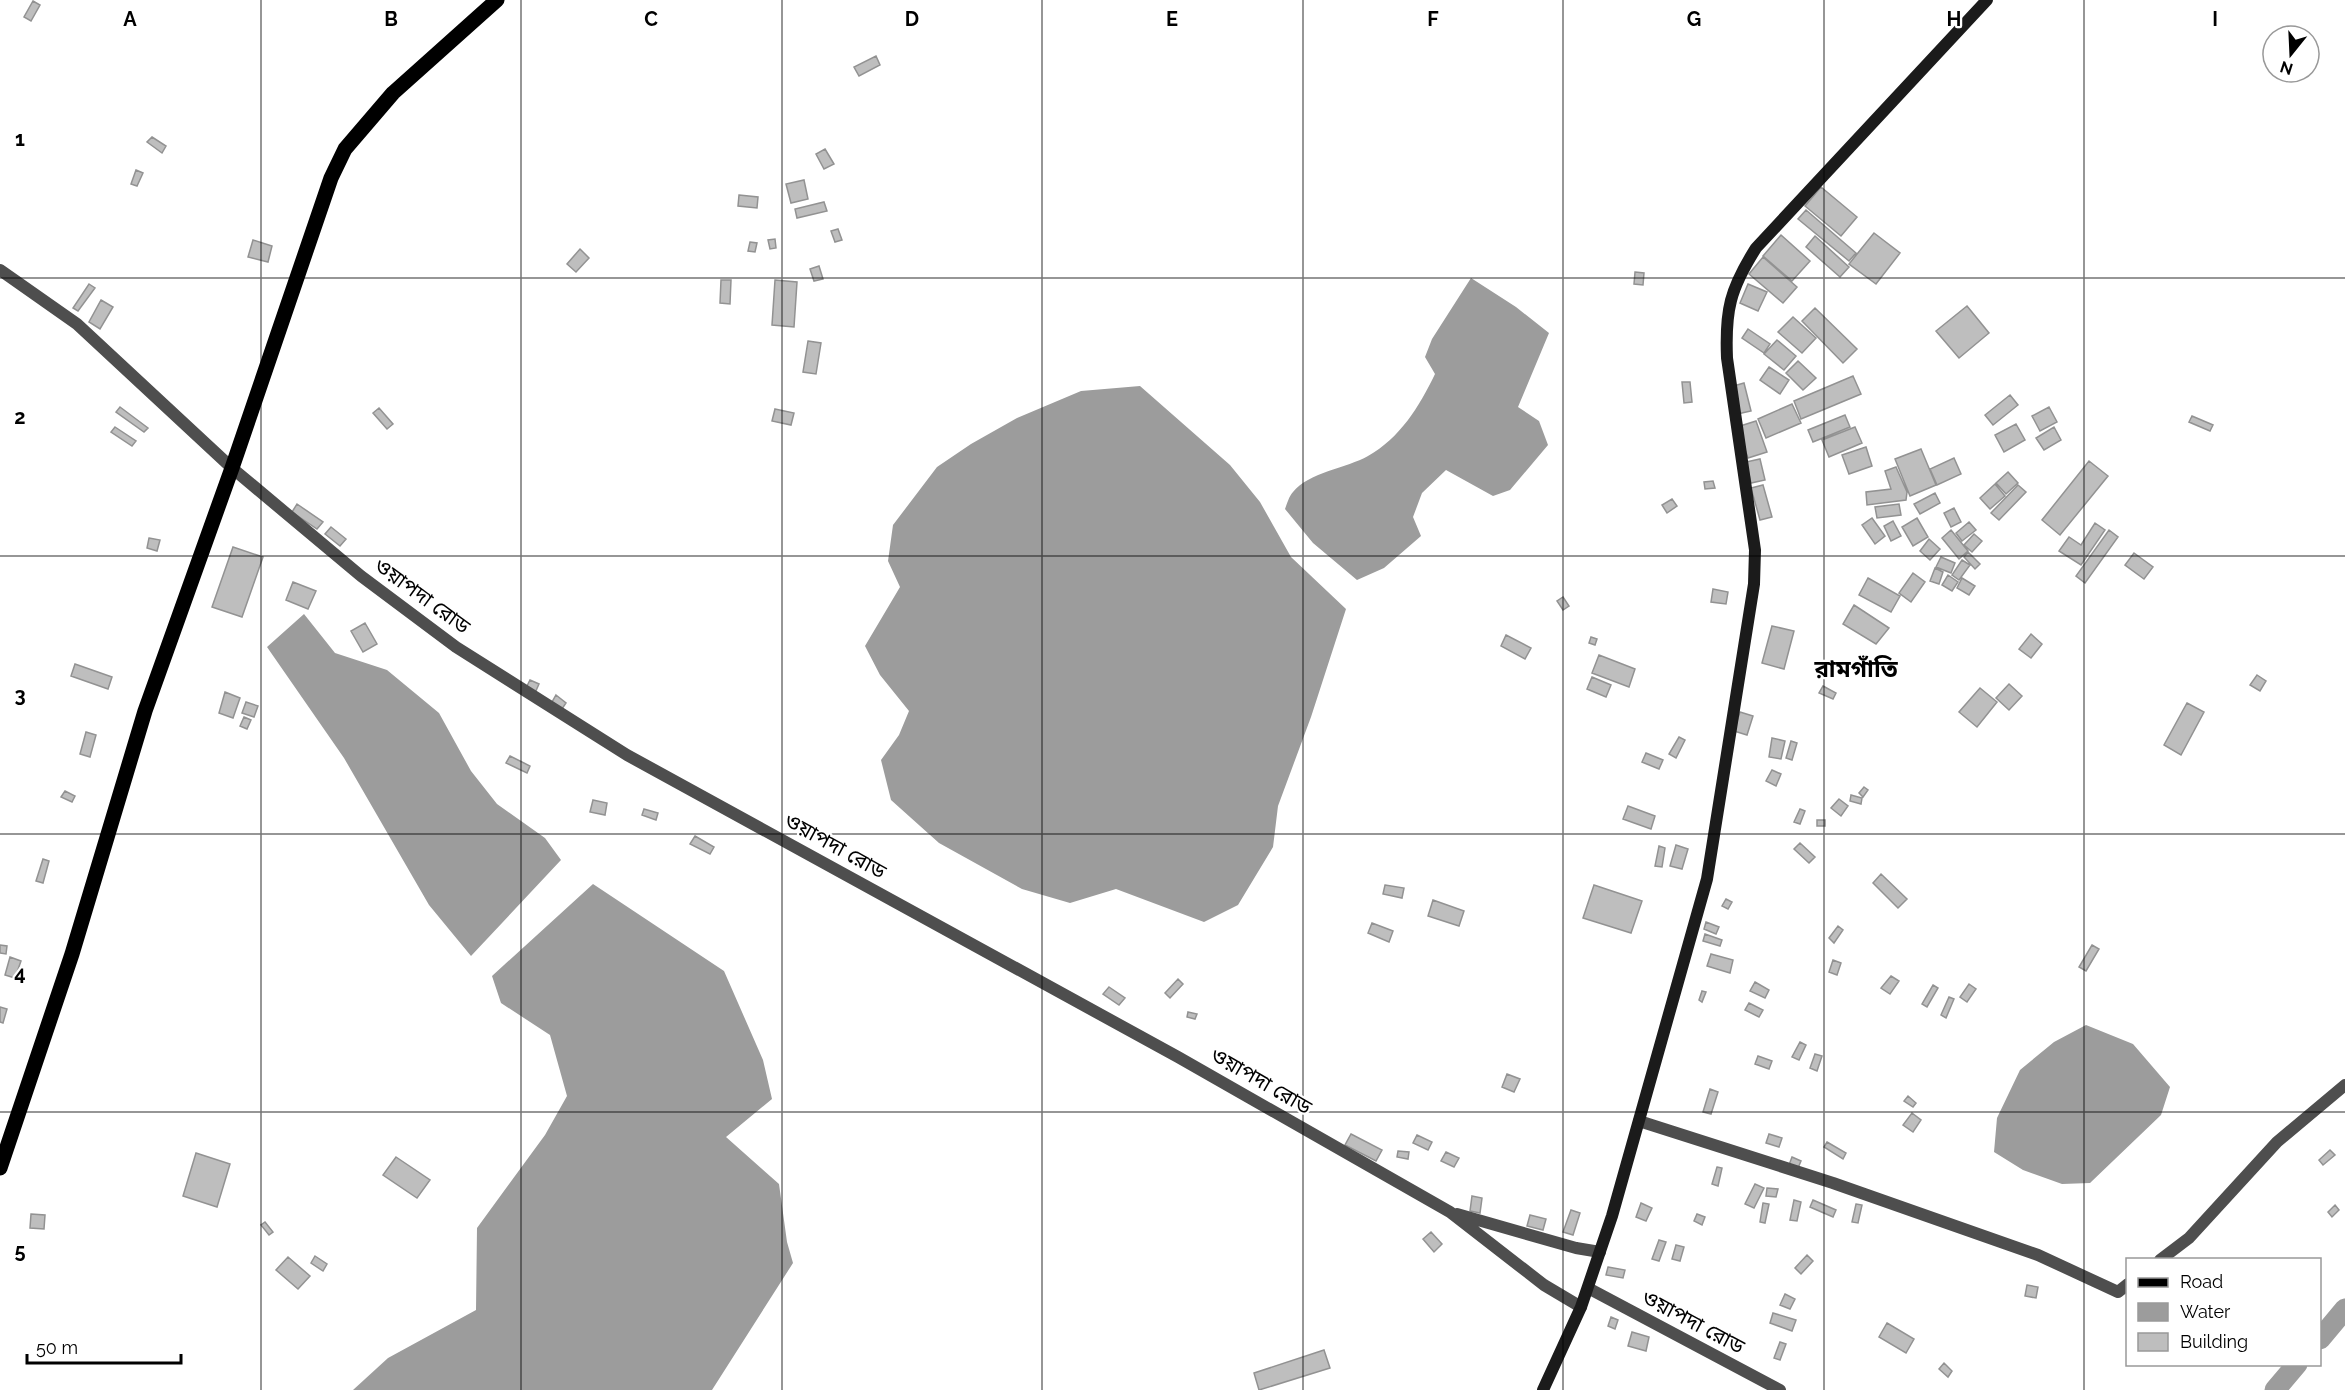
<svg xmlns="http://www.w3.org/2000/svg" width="2345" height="1390" font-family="Raleway,'Noto Sans Bengali',sans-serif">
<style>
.water{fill:#9c9c9c}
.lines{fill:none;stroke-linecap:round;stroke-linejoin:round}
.canal{stroke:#9c9c9c;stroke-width:21}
.building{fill:#bebebe;stroke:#929292;stroke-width:1.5}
.minor{stroke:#4e4e4e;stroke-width:12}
.tertiary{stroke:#4e4e4e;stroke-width:12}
.secondary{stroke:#1b1b1b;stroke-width:12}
.primary{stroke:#000;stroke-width:15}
.grid{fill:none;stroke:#000;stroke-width:1.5;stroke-opacity:0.55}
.labels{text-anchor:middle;stroke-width:4.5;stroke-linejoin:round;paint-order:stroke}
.street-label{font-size:21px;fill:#000;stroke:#fff}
.quarter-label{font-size:24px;font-weight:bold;fill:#000;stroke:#fff}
.grid-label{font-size:20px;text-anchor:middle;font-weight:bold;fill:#000;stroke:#fff;stroke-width:4.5;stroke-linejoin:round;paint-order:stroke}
</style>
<rect width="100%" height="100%" fill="#fff"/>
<path class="water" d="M1471 278 1516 307 1549 333 1518 407 1539 421 1548 445 1510 490 1493 496 1446 470 1422 493 1413 517 1421 536 1384 568 1357 580 1313 543 1285 509C1287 504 1289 496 1293 492 1309 472 1347 468 1368 456 1400 438 1419 407 1435 374L1425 357 1432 339Z
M1140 386 1230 465 1260 502 1291 557 1346 609 1311 717 1278 806 1273 847 1238 905 1204 922 1116 889 1070 903 1022 889 939 843 891 800 881 760 899 735 909 711 880 675 865 646 900 587 888 561 893 525 937 467 971 444 1017 418 1081 391Z
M304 614 335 653 387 670 439 713 471 771 497 804 545 838 561 860 471 956 429 905 344 758 267 647Z
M593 884 724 971 763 1060 772 1099 726 1137 779 1184 787 1242 793 1263 712 1390H353L388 1358 476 1310 477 1228 545 1135 567 1096 550 1035 501 1003 492 976Z
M2086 1025 2133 1044 2170 1087 2161 1115 2090 1183 2062 1184 2023 1170 1994 1152 1997 1118 2020 1070 2054 1042Z"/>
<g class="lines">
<path class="canal" d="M2320 1339 2345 1309
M2275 1390 2297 1364"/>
</g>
<path class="building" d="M33 1 40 5 31 21 24 17Z
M876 56 880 65 859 76 854 67Z
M152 137 166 146 162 153 147 142Z
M825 149 834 164 824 169 816 154Z
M136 170 143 173 137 186 131 184Z
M804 180 808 199 791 203 786 184Z
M1821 187 1857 217 1841 236 1805 206Z
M739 195 758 197 757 208 738 206Z
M824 202 827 211 797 218 795 209Z
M1806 210 1856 253 1849 261 1798 219Z
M838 229 842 240 835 242 831 231Z
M1874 233 1900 253 1876 284 1849 264Z
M1781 235 1810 261 1792 281 1763 256Z
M1815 236 1849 267 1840 277 1806 247Z
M775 239 776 248 770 249 768 240Z
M253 240 272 246 268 262 248 257Z
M750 242 757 243 755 252 748 251Z
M580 249 589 258 576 272 567 264Z
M1763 257 1797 287 1783 303 1749 274Z
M819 266 823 279 814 281 810 269Z
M1635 272 1644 273 1643 285 1634 284Z
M721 280H731L730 304 720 303Z
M775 280 797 282 794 327 772 325Z
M89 284 95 288 78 311 73 308Z
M1748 284 1767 292 1758 311 1740 303Z
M101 300 113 307 100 329 89 322Z
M1967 306 1989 333 1959 358 1936 331Z
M1815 308 1857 349 1843 363 1802 321Z
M1793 317 1816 338 1802 353 1778 332Z
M1748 329 1770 344 1764 353 1742 338Z
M1777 340 1796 356 1784 370 1764 354Z
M808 341 821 343 816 374 803 372Z
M1798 361 1816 378 1803 390 1786 373Z
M1769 367 1789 380 1780 394 1760 380Z
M1853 376 1861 394 1801 419 1794 401Z
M1682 382H1690L1692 402 1684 403Z
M1744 383 1751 411 1737 414 1730 387Z
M2010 395 2018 405 1993 425 1985 415Z
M1792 404 1801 423 1766 438 1758 419Z
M120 407 148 428 144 432 116 412Z
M2049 407 2057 422 2040 431 2032 416Z
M379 408 393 424 387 429 373 413Z
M775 409 794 413 791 425 772 421Z
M1845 415 1850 427 1813 442 1808 430Z
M2192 416 2213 425 2210 431 2189 422Z
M1756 421 1767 452 1748 458 1737 427Z
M2016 424 2025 440 2004 452 1995 435Z
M115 427 136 441 132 446 111 432Z
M1855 427 1862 443 1829 457 1822 440Z
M2054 427 2061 440 2044 450 2036 438Z
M1866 447 1872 466 1849 474 1842 455Z
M1921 449 1936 485 1910 496 1895 459Z
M1954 458 1961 474 1937 485 1930 469Z
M1760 459 1765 480 1751 483 1746 462Z
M2089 461 2108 476 2060 535 2042 520Z
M1896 467 1907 492 1906 500 1867 505 1866 492 1891 489 1885 471Z
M2008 472 2018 483 2006 494 1996 483Z
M1713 481 1715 488 1705 489 1704 482Z
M1995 484 2005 496 1990 509 1980 498Z
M1763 485 1772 517 1760 520 1751 488Z
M2018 485 2026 492 1999 520 1991 513Z
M1935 493 1940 503 1920 514 1914 504Z
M1672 499 1677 506 1667 513 1662 505Z
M297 504 323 522 317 529 292 512Z
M1899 504 1901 515 1877 518 1875 507Z
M1954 508 1961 522 1951 527 1944 513Z
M1872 518 1885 536 1875 544 1862 525Z
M1917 518 1928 537 1913 546 1902 527Z
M1893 521 1901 536 1891 541 1884 526Z
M1969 522 1976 530 1962 541 1956 533Z
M2095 523 2105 530 2081 565 2059 551 2069 537 2081 545Z
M331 527 346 539 340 546 325 534Z
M1951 530 1968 551 1959 559 1942 538Z
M2109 530 2118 537 2085 583 2076 576Z
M1974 534 1982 541 1972 552 1964 545Z
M149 538 160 540 157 551 147 548Z
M1929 539 1940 549 1930 560 1920 551Z
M233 547 263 557 242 617 212 607Z
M1968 552 1980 564 1975 569 1964 557Z
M2134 553 2153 567 2144 579 2125 565Z
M1941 557 1955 563 1951 573 1936 567Z
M1962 560 1970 565 1959 580 1952 575Z
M1935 568 1943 572 1939 584 1930 581Z
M1913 573 1925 582 1911 602 1899 593Z
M1948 575 1958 582 1952 591 1942 585Z
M1868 578 1900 596 1891 612 1859 595Z
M1962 578 1975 586 1969 595 1957 588Z
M293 582 316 591 308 609 286 600Z
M1713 589 1728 592 1726 604 1711 602Z
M1563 597 1569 606 1563 610 1557 601Z
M1854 605 1889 628 1876 644 1843 624Z
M365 623 377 644 363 652 351 631Z
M1772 626 1794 631 1784 669 1762 663Z
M2031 634 2042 644 2031 658 2019 649Z
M1506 635 1531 648 1525 659 1501 646Z
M1591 637 1597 639 1595 645 1589 643Z
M1599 655 1635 669 1629 687 1592 673Z
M75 664 112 677 108 689 71 676Z
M2257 675 2266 681 2260 691 2250 685Z
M1592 677 1611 685 1606 697 1587 689Z
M530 680 539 684 535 693 526 688Z
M2009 684 2022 696 2009 710 1996 698Z
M1823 686 1836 693 1833 699 1819 693Z
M1980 688 1997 702 1977 727 1959 712Z
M225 692 240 698 233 718 219 713Z
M556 695 566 703 562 709 552 702Z
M246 702 258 706 254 717 242 713Z
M2187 703 2204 712 2181 755 2164 745Z
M1740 712 1753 716 1747 735 1734 731Z
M244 717 251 720 247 729 240 726Z
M86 732 96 735 90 757 80 754Z
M1679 737 1685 740 1676 758 1669 754Z
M1772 738 1785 741 1781 759 1769 757Z
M1791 741 1797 743 1792 760 1786 758Z
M1646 753 1663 760 1659 769 1642 762Z
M510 756 530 766 527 773 506 763Z
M1772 770 1781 774 1776 786 1766 781Z
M1864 787 1868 790 1863 797 1859 793Z
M65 791 75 796 72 802 61 797Z
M1851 795 1862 798 1861 804 1850 801Z
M1839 799 1848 806 1841 816 1831 808Z
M593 800 607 803 605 815 590 812Z
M1628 806 1655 816 1651 829 1623 819Z
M644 809 658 813 656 820 642 815Z
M1800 809 1805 811 1800 824 1794 822Z
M1817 820H1825V826H1817Z
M695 836 714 847 710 854 690 844Z
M1800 843 1815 857 1809 863 1794 849Z
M1676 845 1688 849 1682 869 1670 866Z
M1659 846 1665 848 1662 867 1655 866Z
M43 859 49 861 43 883 36 881Z
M1881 874 1907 899 1898 908 1873 883Z
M1385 885 1404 888 1402 898 1383 894Z
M1594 885 1642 901 1631 933 1583 918Z
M1726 899 1732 902 1728 909 1722 906Z
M1433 900 1464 911 1459 926 1428 916Z
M1706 922 1719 927 1716 934 1704 929Z
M1372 923 1393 931 1389 942 1368 933Z
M1838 926 1843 930 1834 943 1829 938Z
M1705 934 1722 940 1720 946 1703 941Z
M0 945 7 946 6 954 0 953Z
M2092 945 2099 949 2086 971 2079 967Z
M1711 954 1733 960 1730 973 1707 966Z
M10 957 21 961 15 978 5 975Z
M1833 960 1841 963 1837 975 1829 972Z
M1891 976 1899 981 1890 994 1881 988Z
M1178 979 1183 984 1170 998 1165 993Z
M1755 982 1769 990 1765 998 1750 991Z
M1969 984 1976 989 1967 1002 1960 997Z
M1933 985 1938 988 1927 1007 1922 1004Z
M1109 987 1125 998 1119 1005 1103 994Z
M1702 991 1706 992 1702 1002 1699 1000Z
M1949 997 1954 999 1946 1018 1941 1015Z
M1749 1003 1763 1010 1759 1017 1745 1010Z
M0 1007 7 1009 3 1023 0 1022Z
M1188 1012 1197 1014 1195 1019 1187 1017Z
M1800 1042 1806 1045 1799 1060 1792 1057Z
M1815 1054 1822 1056 1817 1071 1810 1068Z
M1758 1056 1772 1061 1769 1069 1755 1064Z
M1507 1074 1520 1079 1514 1092 1502 1087Z
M1710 1089 1718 1092 1711 1114 1703 1112Z
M1908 1096 1916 1103 1913 1107 1904 1101Z
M1912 1113 1921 1120 1913 1132 1903 1125Z
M1351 1134 1382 1150 1376 1161 1345 1145Z
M1769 1134 1782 1138 1779 1147 1766 1143Z
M1417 1135 1432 1142 1428 1150 1413 1143Z
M1827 1142 1846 1153 1843 1159 1824 1147Z
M2330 1150 2335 1155 2323 1165 2319 1160Z
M1398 1151 1409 1152 1408 1159 1397 1157Z
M1446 1152 1459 1158 1454 1167 1441 1161Z
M196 1153 230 1164 217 1207 183 1196Z
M396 1157 430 1180 417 1198 383 1175Z
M1792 1157 1801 1161 1798 1168 1789 1165Z
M1717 1167 1722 1168 1718 1186 1712 1184Z
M1755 1184 1764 1188 1754 1208 1745 1204Z
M1767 1188 1778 1189 1776 1197 1766 1196Z
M1472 1196 1482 1198 1480 1213 1470 1211Z
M1794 1200 1801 1202 1797 1221 1790 1220Z
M1813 1200 1836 1210 1833 1217 1810 1207Z
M1641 1203 1652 1208 1646 1221 1636 1217Z
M1763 1203 1769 1204 1765 1223 1760 1222Z
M1856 1204 1862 1205 1858 1223 1852 1222Z
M2335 1205 2339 1210 2332 1217 2328 1212Z
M1571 1210 1580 1213 1573 1235 1563 1232Z
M31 1214 45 1215 44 1229 30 1228Z
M1697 1214 1705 1217 1702 1225 1694 1221Z
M1530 1215 1546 1219 1543 1230 1527 1226Z
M265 1222 273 1232 269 1235 261 1225Z
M1431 1232 1442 1244 1434 1252 1423 1239Z
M1659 1240 1666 1242 1659 1261 1652 1259Z
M1676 1245 1684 1247 1680 1261 1672 1259Z
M1807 1255 1813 1261 1801 1274 1795 1268Z
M315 1256 327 1264 323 1271 311 1263Z
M288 1257 310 1276 298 1289 276 1270Z
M1608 1267 1625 1270 1623 1278 1606 1275Z
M2027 1285 2038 1287 2036 1298 2025 1296Z
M1785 1294 1795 1299 1790 1309 1780 1305Z
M1773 1313 1796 1320 1792 1331 1770 1323Z
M1611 1317 1618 1320 1615 1329 1608 1326Z
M1887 1323 1914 1339 1906 1353 1879 1337Z
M1632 1332 1649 1337 1646 1351 1628 1346Z
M1780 1342 1786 1344 1780 1360 1774 1358Z
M1324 1350 1330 1368 1259 1390 1254 1373Z
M1944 1363 1952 1371 1948 1377 1939 1369Z"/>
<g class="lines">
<path class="minor" d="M0 270 77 324 232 468
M1639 1121 1833 1183 2038 1255 2118 1292 2128 1284
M2160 1260 2189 1238 2277 1142 2345 1085"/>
<path class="tertiary" d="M232 468 361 576 456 647 627 755 1178 1057 1450 1212 1544 1285 1581 1307
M1457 1214 1576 1248 1600 1252
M1588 1288 1780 1390"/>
<path class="secondary" d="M1543 1390 1581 1307 1612 1216 1707 879 1754 584 1755 550 1727 358C1725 310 1730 289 1756 248L1987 0"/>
<path class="primary" d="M0 1168 72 954 145 711 232 468 331 178 345 149 393 93 497 0"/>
</g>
<path class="grid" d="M261 0V1390M521 0V1390M782 0V1390M1042 0V1390M1303 0V1390M1563 0V1390M1824 0V1390M2084 0V1390M0 278H2345M0 556H2345M0 834H2345M0 1112H2345"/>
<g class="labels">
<g class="street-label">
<text transform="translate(422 596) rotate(36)" y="7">ওয়াপদা রোড</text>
<text transform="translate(835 846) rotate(29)" y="7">ওয়াপদা রোড</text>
<text transform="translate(1261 1081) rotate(30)" y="7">ওয়াপদা রোড</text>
<text transform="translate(1693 1322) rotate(28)" y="7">ওয়াপদা রোড</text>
</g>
<g class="quarter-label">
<text x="1856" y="677">রামগাঁতি</text>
</g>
</g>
<g class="grid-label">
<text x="130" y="26">A</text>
<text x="391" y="26">B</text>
<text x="651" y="26">C</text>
<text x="912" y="26">D</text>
<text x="1172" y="26">E</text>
<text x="1433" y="26">F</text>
<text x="1694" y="26">G</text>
<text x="1954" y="26">H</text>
<text x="2215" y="26">I</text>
<text x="20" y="146">1</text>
<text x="20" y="424">2</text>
<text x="20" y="702">3</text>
<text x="20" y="980">4</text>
<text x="20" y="1258">5</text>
</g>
<rect x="2126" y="1258" width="195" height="108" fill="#ffffff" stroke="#999999" stroke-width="1.5"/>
<rect x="2138" y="1278" width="30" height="9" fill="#000000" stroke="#999999" stroke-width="1.5"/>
<text x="2180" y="1288" font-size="18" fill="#000000">Road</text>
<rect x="2138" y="1303" width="30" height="18" fill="#9c9c9c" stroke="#999999" stroke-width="1.5"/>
<text x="2180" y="1318" font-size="18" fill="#000000">Water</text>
<rect x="2138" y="1333" width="30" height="18" fill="#bebebe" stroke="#999999" stroke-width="1.5"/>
<text x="2180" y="1348" font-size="18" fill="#000000">Building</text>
<g transform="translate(2291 54) rotate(198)"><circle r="28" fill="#ffffff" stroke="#999999" stroke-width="1.5"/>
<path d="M0-4.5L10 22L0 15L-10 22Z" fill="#000000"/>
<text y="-9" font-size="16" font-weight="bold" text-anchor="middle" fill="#000000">N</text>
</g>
<path d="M27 1354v9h154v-9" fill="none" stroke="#000000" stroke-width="3"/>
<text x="36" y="1354" font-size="18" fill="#000000" stroke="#ffffff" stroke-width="4.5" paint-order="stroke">50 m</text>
</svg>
